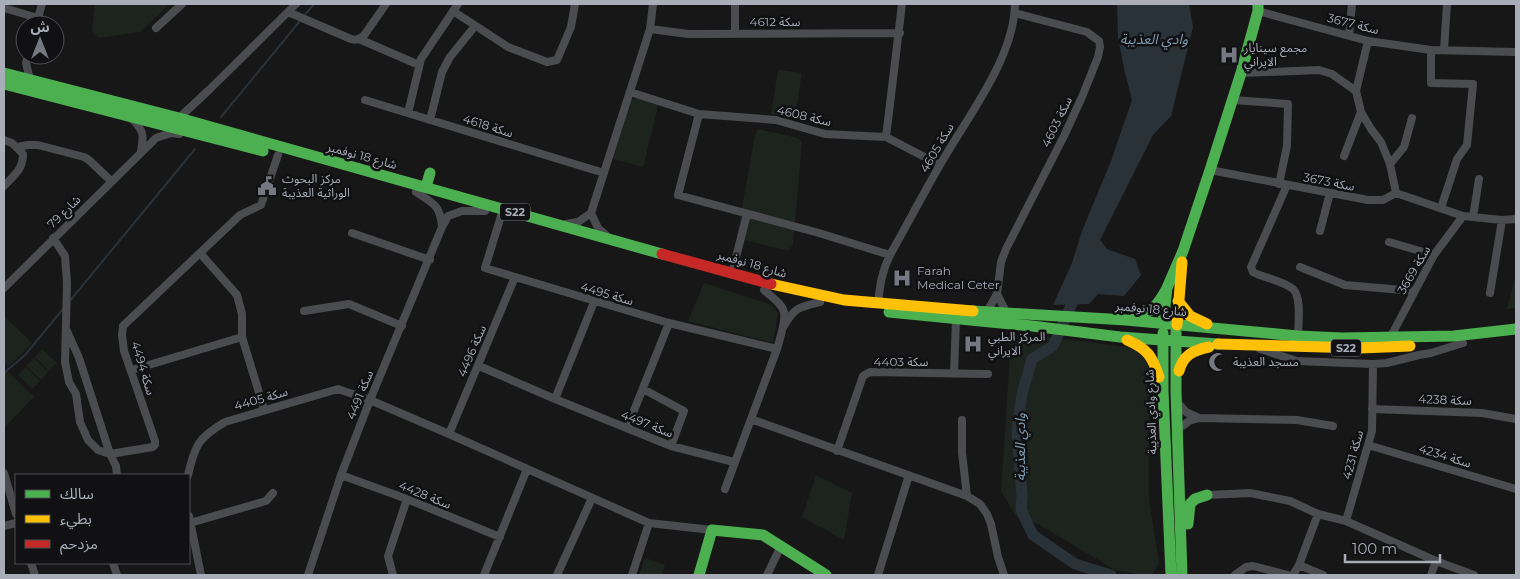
<svg xmlns="http://www.w3.org/2000/svg" width="1520" height="579" font-family="Montserrat,'Noto Sans Arabic',sans-serif">
<style>
.green{fill:#1d241e}
.water{fill:#2a3239}
.lines{fill:none;stroke-linecap:round;stroke-linejoin:round}
.stream{stroke:#2a3239;stroke-width:2}
.river{stroke:#2a3239;stroke-width:11}
.street{stroke:#4b4c50;stroke-width:8}
.fast{stroke:#4caf50;stroke-width:11}
.slow{stroke:#ffc107;stroke-width:11}
.jam{stroke:#c62828;stroke-width:11}
.labels{text-anchor:middle;stroke-width:5;stroke-linejoin:round;paint-order:stroke}
.shield{fill:#111113;stroke:#7b7e86;stroke-width:1}
.shield-label{font-size:11px;font-weight:bold;fill:#a8adb8}
.street-label{font-size:12px;fill:#a8adb8;stroke:#111113}
.poi-label{font-size:12px;fill:#a8adb8;stroke:#111113;text-anchor:start}
.water-label{font-size:14px;font-style:italic;fill:#7f9bb3;stroke:#111113}
</style>
<rect width="100%" height="100%" fill="#171717"/>
<path class="green" d="M95 4H170L140 32 98 38 92 30Z
M778 70 802 73 795 117 771 114Z
M636 98 656 104 658 106 644 164 642 167 614 159V155L631 100Z
M758 129 798 138 802 143 793 244 789 251 741 239 737 236 755 135Z
M1516 274V308L1507 309Z
M704 283 772 305 778 313 773 343 688 321Z
M4 316 32 343 8 367 4 363Z
M1020 333 1134 348 1144 357 1149 368V499L1159 563 1152 575H1143L1115 570 1038 524 1016 516 1001 491 1011 339Z
M42 349 57 363 49 371 35 357Z
M34 358 48 372 41 380 26 366Z
M26 367 40 381 32 389 18 375Z
M4 368 34 397 4 428Z
M816 475 852 493 844 540 802 517Z
M645 558 665 565 662 575H639Z"/>
<path class="water" d="M1117 4H1189L1193 27 1171 116 1153 135 1100 240 1107 249 1135 259 1141 275 1124 296 1098 294 1089 304 1053 305 1072 263 1082 231 1111 161 1132 100 1125 73 1118 37Z"/>
<g class="lines">
<path class="stream" d="M303 17 314 4
M221 117 300 21
M69 302 195 149
M4 373 25 355 63 309"/>
<path class="river" d="M1078 290 1053 346 1032 359 1022 394 1017 431 1022 496 1021 510 1033 535 1075 564 1111 575"/>
<path class="street" d="M4 8 38 18
M453 11 508 47 547 62 557 60 571 27 575 4
M1258 11 1368 41 1431 50 1516 52
M288 12 351 39C357 41 361 39 365 34L386 4
M36 25 42 4
M156 28 182 4
M650 29 689 34 900 33
M735 33V4
M1349 35 1352 4
M359 39 419 65
M1368 41 1356 91 1361 112 1371 129 1381 142 1390 164 1396 193
M1431 50V83L1473 84 1467 145 1457 159 1441 208
M1444 50 1447 4
M28 55 26 63 30 80
M1241 73 1319 70 1332 74 1356 91
M630 92 699 114 776 120 825 134 886 137 940 165
M365 100 604 173
M1232 100 1288 104 1287 146 1279 184
M408 113 421 59 458 4
M699 114 678 195 819 233 890 255
M179 118 210 89 296 4
M132 119C144 131 144 135 141 151
M430 120 442 72 450 57 475 26
M886 137 902 4
M4 140 12 143 23 154C23 170 14 175 4 186
M18 147 28 145H38L84 157 89 160 111 181
M1344 156 1361 112
M1390 164 1404 147 1412 118
M1210 170 1368 200H1383L1396 193
M1287 185 1251 267 1253 272 1257 274C1267 278 1285 282 1293 289 1302 297 1298 324 1298 336
M416 192C434 204 440 205 442 227L448 216 462 211H485
M1396 193 1463 216 1502 220 1516 219
M591 213 598 228 607 236
M501 216 485 268 669 323 777 349
M1473 217 1479 179
M566 224 578 222 591 213 650 29 653 4
M1320 231 1330 193
M352 233 430 260
M53 238 65 256 67 283 65 362 69 382 76 394 80 422 88 440 98 450 110 454 153 447 155 445V441L124 351 122 335 123 326 240 215 261 205 278 155
M1389 242 1434 255
M200 253 237 295 242 314V337L264 409
M1300 267 1345 285 1414 291
M732 273 747 214
M4 288 156 138 171 133 179 134
M1490 293 1502 220
M997 294 1007 314
M878 303C880 285 882 271 890 255 907 225 923 194 940 165 967 117 1014 59 1015 4
M304 311 349 304 402 326
M987 312 997 294 1001 262 1006 249 1064 136 1082 97 1098 57 1100 47 1099 41 1087 32 1015 13
M784 326C795 307 799 307 820 302
M67 331 79 358 110 454 116 466 117 475
M1390 338 1434 255 1463 216
M1260 349 1297 361 1373 364 1387 363 1419 355 1431 353 1463 343
M479 366 555 399 671 446 734 462
M132 370 242 337
M954 374 956 319
M643 389 684 411 671 446
M555 399 594 302
M1177 402 1186 412 1199 418
M1372 409 1482 413 1516 419
M751 419 967 496 980 504 987 514 991 524 998 557 1004 575
M962 420V453L967 496
M627 428 669 323
M1177 430 1189 421 1199 418 1297 420 1333 426
M449 434 515 277
M1368 445 1516 489
M837 451 863 376 870 372 988 374
M4 473 16 514
M188 475C195 445 198 438 225 422L338 389 370 400 449 434 649 523 712 530
M341 475 407 499 500 537
M725 489 777 349C780 338 786 322 784 312 782 303 770 296 764 290
M1207 495 1250 493 1290 501 1318 514 1346 521 1436 561 1474 575
M189 516 201 575
M1346 521 1372 431 1373 364
M190 523 266 501 273 493
M4 526 16 523
M31 563 35 575
M113 563 117 575
M1299 565 1323 575
M308 575 341 475 370 400 442 227
M393 575 388 556 407 499
M484 575 527 469
M557 575 592 498
M632 575 649 523
M767 575 781 546
M878 575 909 475
M1235 575 1246 567 1253 566 1288 575
M1293 575 1299 565 1318 514
M1431 575 1436 561"/>
<path class="fast" d="M4 73 179 118 662 254
M4 84 263 151
M426 187 430 173
M973 311 1126 320 1298 336 1342 338 1454 336 1516 329
M889 312 1032 326 1120 337 1218 344
M1134 319C1151 314 1159 303 1167 288
M1163 323 1167 288 1183 251 1210 170 1241 73 1258 11V4
M1176 332V391L1182 575
M1163 333V390L1171 575
M1188 524 1190 504 1195 499 1207 495
M699 575 712 530 763 535 826 575"/>
<path class="slow" d="M771 284 844 300 973 311
M1178 301 1190 316 1207 324
M1177 325 1182 262
M1127 340C1148 349 1152 356 1159 377
M1218 344 1360 348 1410 346
M1179 371C1183 355 1194 350 1209 347"/>
<path class="jam" d="M662 254 771 284"/>
</g>
<defs>
<g id="hospital-bare" transform="scale(1.5)"><path d="M-5-5h3v3.5h4V-5h3V5h-3V1.5h-4V5h-3Z" fill="#757880" stroke="#111113" stroke-width="2.5" paint-order="stroke"/></g>
<g id="civic-bare" transform="scale(1.5)"><path d="M-.6-6.5H3V-4.5H.6V-3L4-1V1h2V6H-6V1h2V-1L-.6-3ZM-1.2 2.5V6h2.4V2.5Z" fill="#757880" stroke="#111113" stroke-width="2.5" paint-order="stroke"/></g>
<g id="mosque-bare" transform="scale(1.5)"><path d="M3.5-4.9A6 6 0 1 0 3.5 4.9A5 5 0 1 1 3.5-4.9Z" fill="#757880" stroke="#111113" stroke-width="2.5" paint-order="stroke"/></g>
</defs>
<g fill-rule="evenodd">
<use href="#hospital-bare" x="1229" y="55"/>
<use href="#civic-bare" x="267" y="186"/>
<use href="#hospital-bare" x="902" y="278"/>
<use href="#hospital-bare" x="973" y="344"/>
<use href="#mosque-bare" x="1218" y="362"/>
</g>
<g class="labels">
<g class="shield">
<rect x="500" y="203.5" width="30" height="17" rx="4"/>
<rect x="1331" y="339.5" width="30" height="17" rx="4"/>
</g>
<g class="shield-label">
<text x="515" y="216">S22</text>
<text x="1346" y="352">S22</text>
</g>
<g class="street-label">
<text x="775" y="26">سكة 4612</text>
<text transform="translate(1353 24) rotate(14)" y="4">سكة 3677</text>
<text transform="translate(804 116) rotate(13)" y="4">سكة 4608</text>
<text transform="translate(1057 122) rotate(-64)" y="4">سكة 4603</text>
<text transform="translate(488 126) rotate(17)" y="4">سكة 4618</text>
<text transform="translate(937 148) rotate(-60)" y="4">سكة 4605</text>
<text transform="translate(362 156) rotate(15)" y="4">شارع 18 نوفمبر</text>
<text transform="translate(1329 182) rotate(11)" y="4">سكة 3673</text>
<text transform="translate(64 212) rotate(-45)" y="4">79 شارع</text>
<text transform="translate(752 264) rotate(16)" y="4">شارع 18 نوفمبر</text>
<text transform="translate(1414 270) rotate(-60)" y="4">سكة 3669</text>
<text transform="translate(607 294) rotate(16)" y="4">سكة 4495</text>
<text transform="translate(1151 309) rotate(5)" y="4">شارع 18 نوفمبر</text>
<text transform="translate(472 351) rotate(-67)" y="4">سكة 4496</text>
<text x="901" y="366">سكة 4403</text>
<text transform="translate(143 368) rotate(73)" y="4">سكة 4494</text>
<text transform="translate(360 395) rotate(-68)" y="4">سكة 4491</text>
<text transform="translate(261 399) rotate(-16)" y="4">سكة 4405</text>
<text transform="translate(1445 400) rotate(2)" y="4">سكة 4238</text>
<text transform="translate(1151 412) rotate(-92)" y="4">شارع وادي العذيبة</text>
<text transform="translate(647 424) rotate(21)" y="4">سكة 4497</text>
<text transform="translate(1353 455) rotate(-75)" y="4">سكة 4231</text>
<text transform="translate(1445 456) rotate(17)" y="4">سكة 4234</text>
<text transform="translate(425 495) rotate(22)" y="4">سكة 4428</text>
</g>
<g class="poi-label">
<text x="1244" y="52">مجمع سينايار<tspan x="1244" dy="14">الايراني</tspan></text>
<text x="282" y="183">مركز البحوث<tspan x="282" dy="14">الوراثية العذيبة</tspan></text>
<text x="917" y="275">Farah<tspan x="917" dy="14">Medical Ceter</tspan></text>
<text x="988" y="341">المركز الطبي<tspan x="988" dy="14">الايراني</tspan></text>
<text x="1233" y="366">مسجد العذيبة</text>
</g>
<g class="water-label">
<text x="1154" y="44">وادي العذيبة</text>
<text transform="translate(1020 447) rotate(-90)" y="5">وادي العذيبة</text>
</g>
</g>
<rect width="1520" height="579" fill="none" stroke="#a8adb8" stroke-width="10"/>
<rect x="15" y="474" width="175" height="90" fill="#111113" stroke="#4d4f55"/>
<rect x="25" y="490" width="25" height="8" fill="#4caf50" stroke="#4d4f55"/>
<text x="60" y="499" font-size="15" fill="#a8adb8">سالك</text>
<rect x="25" y="515" width="25" height="8" fill="#ffc107" stroke="#4d4f55"/>
<text x="60" y="524" font-size="15" fill="#a8adb8">بطيء</text>
<rect x="25" y="540" width="25" height="8" fill="#c62828" stroke="#4d4f55"/>
<text x="60" y="549" font-size="15" fill="#a8adb8">مزدحم</text>
<g transform="translate(40 40)"><circle r="24" fill="#111113" stroke="#4d4f55"/>
<path d="M0-4L9 19L0 12L-9 19Z" fill="#757880"/>
<text y="-8" font-size="14" font-weight="bold" text-anchor="middle" fill="#a8adb8">ش</text>
</g>
<path d="M1345 554v8h95v-8" fill="none" stroke="#a8adb8" stroke-width="2.5"/>
<text x="1352" y="554" font-size="15" fill="#a8adb8" stroke="#111113" stroke-width="4" paint-order="stroke">100 m</text>
</svg>
